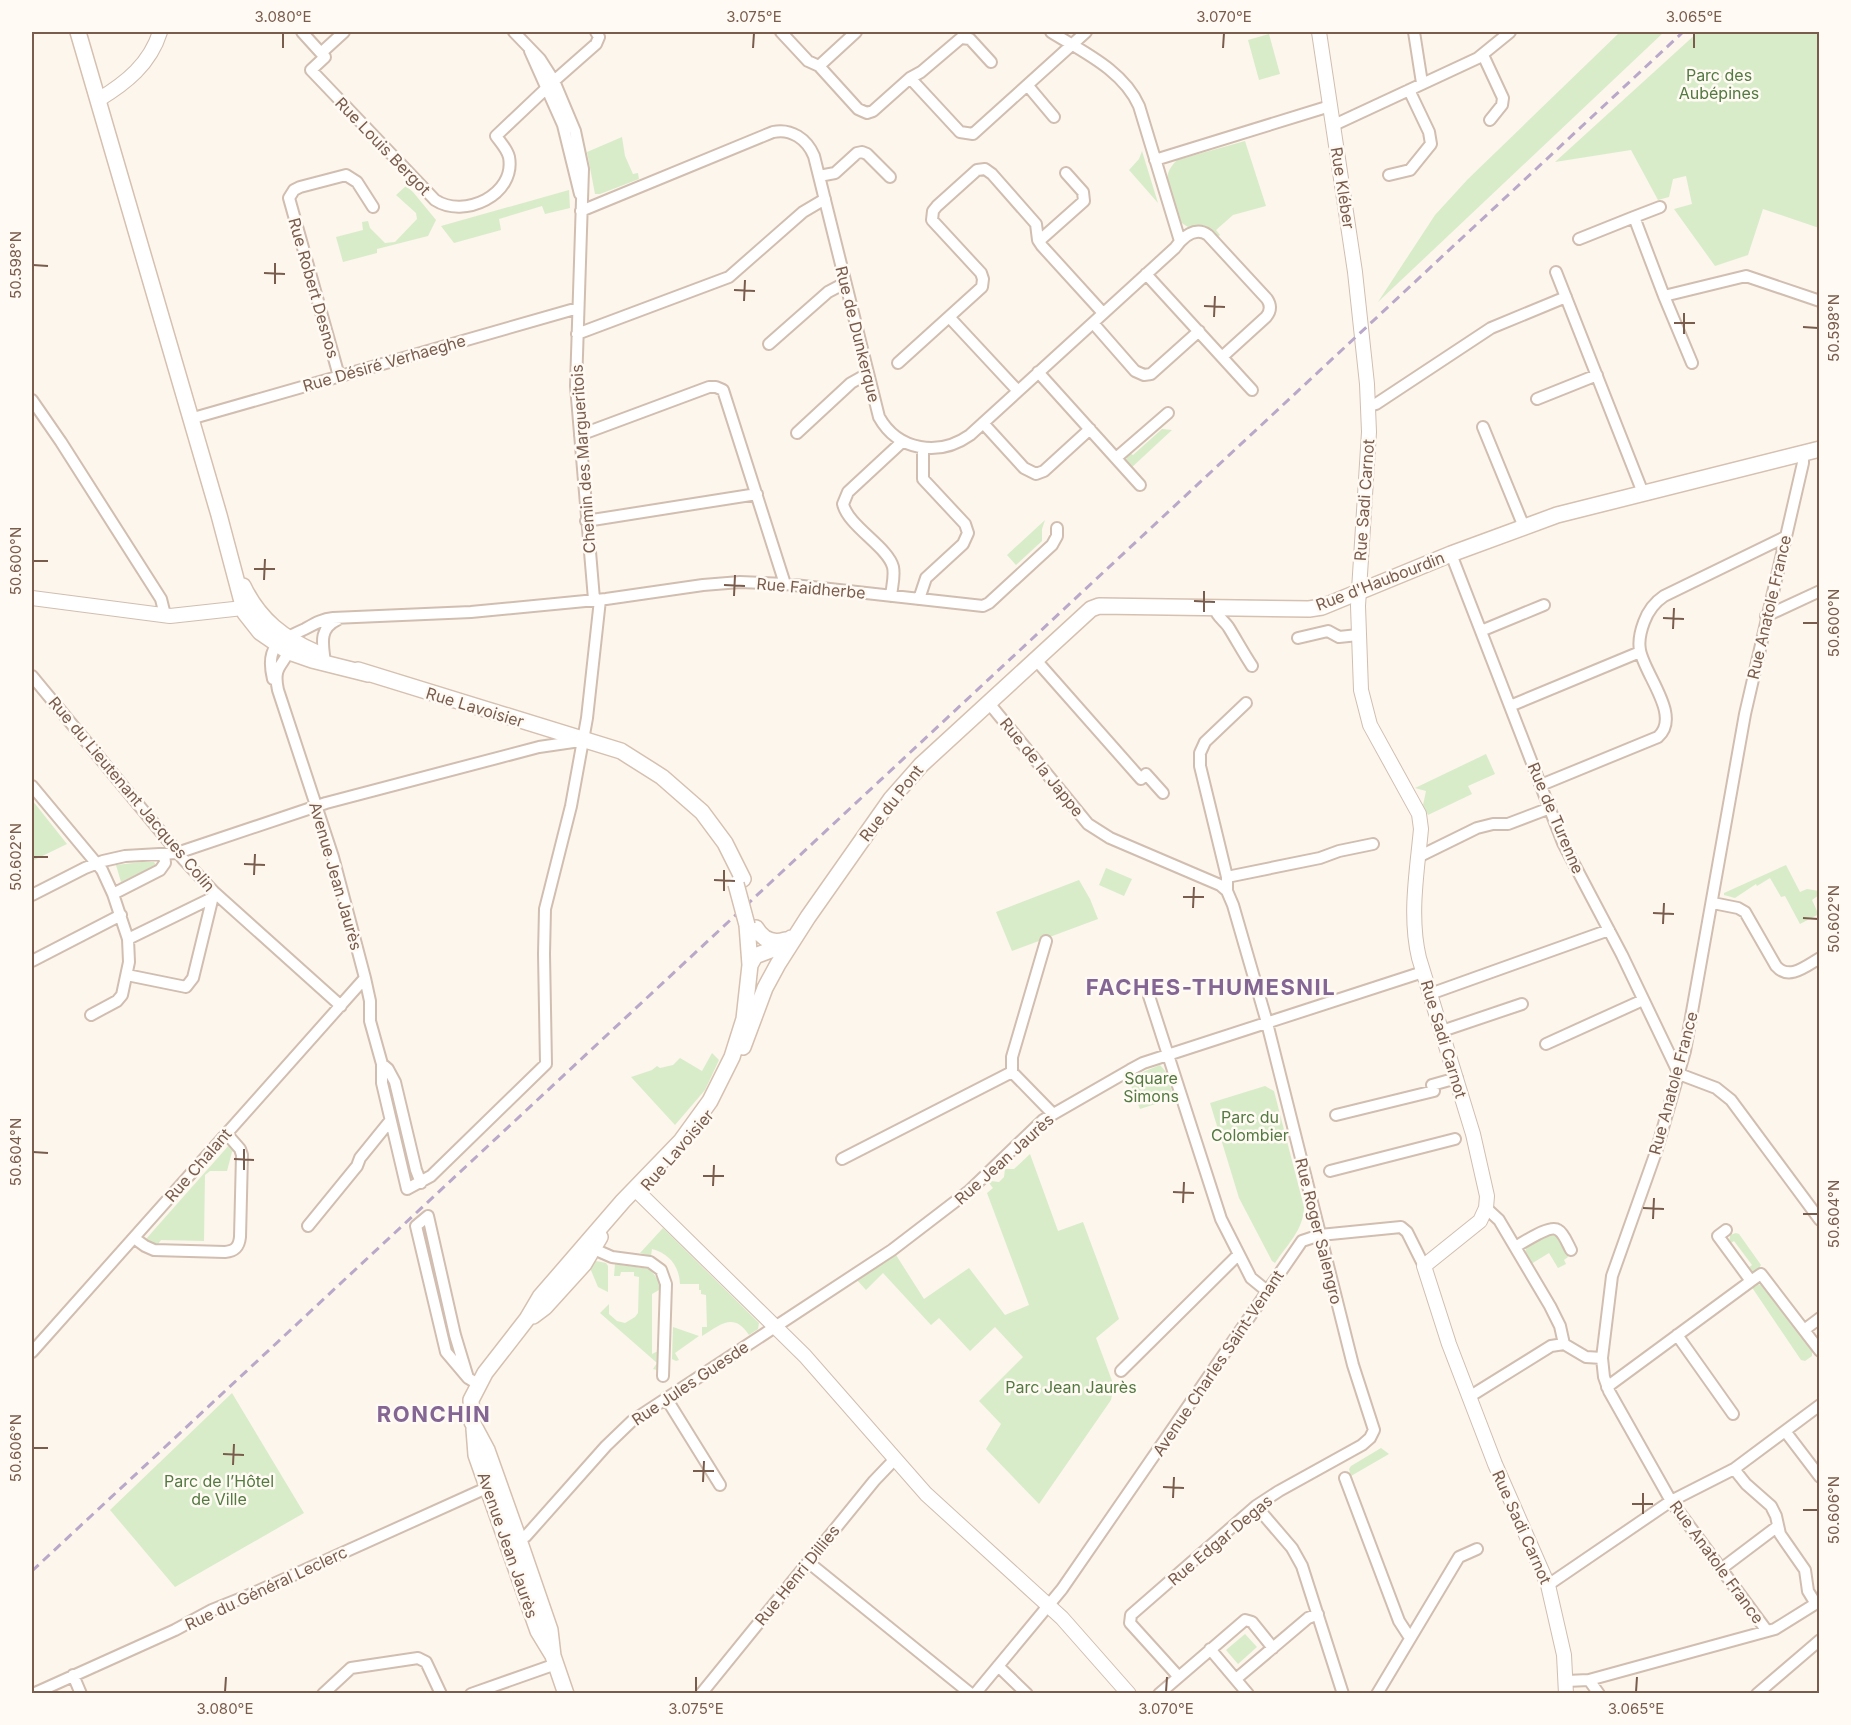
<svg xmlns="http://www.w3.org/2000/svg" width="1851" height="1725" font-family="Inter,sans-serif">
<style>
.green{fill:#d8ecc9}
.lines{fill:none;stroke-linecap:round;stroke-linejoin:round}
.minor-casing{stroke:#d1beb0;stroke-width:14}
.tertiary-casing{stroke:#d1beb0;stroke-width:16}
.secondary-casing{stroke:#d6c0b0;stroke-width:18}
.minor{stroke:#fff;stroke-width:10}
.tertiary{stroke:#fff;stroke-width:14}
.secondary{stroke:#fff;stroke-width:15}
.rail{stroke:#b9a8c9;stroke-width:3;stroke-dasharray:9 6;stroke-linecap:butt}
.secondary-bridge-casing{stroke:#d6c0b0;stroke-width:18;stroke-linecap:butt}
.secondary-bridge{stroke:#fff;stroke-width:15}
.ticks{fill:none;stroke:#7a5c4d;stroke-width:2}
.labels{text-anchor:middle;stroke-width:5;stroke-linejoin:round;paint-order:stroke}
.park-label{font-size:16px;fill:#537a41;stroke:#fffaf3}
.street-label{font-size:16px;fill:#7a5c4d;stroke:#fffaf3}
.district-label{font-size:22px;font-weight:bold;letter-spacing:1.5px;fill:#846695;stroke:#fffaf3}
.neatline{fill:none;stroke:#7a5c4d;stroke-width:2}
.ticks-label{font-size:15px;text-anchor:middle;fill:#7a5c4d}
</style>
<rect width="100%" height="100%" fill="#fdf6ec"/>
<path class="green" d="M1620 32H1664L1378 302 1435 215 1468 179Z
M1698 32H1819V228L1763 209 1748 255 1715 266 1674 209 1692 204 1686 176 1673 179 1669 197 1658 200 1631 150 1555 162Z
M1269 34 1280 74 1259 80 1248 40Z
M622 137 625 156 633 174 638 173 639 179 600 194H595L587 152Z
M1245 141 1266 206 1233 215 1216 230 1220 235 1216 238 1203 227H1188L1180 222 1168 180C1166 173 1172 165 1177 160Z
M1142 151 1158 203 1129 170 1139 159Z
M406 186 413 192 436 220 428 236 377 249V253L343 262 336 237 363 230 362 222 368 221 370 228 385 243 395 242 417 219 416 213 396 195Z
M569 190 570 208 545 214 542 206 499 219 501 230 454 243 441 226Z
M1162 429 1172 430 1130 469 1126 460 1128 452 1133 455Z
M1045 520 1042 529V541L1016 565 1007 555Z
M1486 754 1495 774 1468 786 1472 794 1428 815 1423 805 1426 791 1415 788Z
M32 800 67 844 32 861Z
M142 862H154L156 865 121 882 116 865Z
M1786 865 1800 892 1807 889 1819 891V895L1812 900 1817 911 1819 910V914L1800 924 1785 896 1781 897 1770 878 1757 886 1756 884 1735 898 1724 895V893Z
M1106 868 1132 879 1124 896 1099 885Z
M1079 880 1090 899 1098 919 1012 951 996 912Z
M712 1053 719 1060 705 1090 675 1125 631 1077 652 1070 657 1066 660 1068 673 1065 680 1058 702 1071Z
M1160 1065 1166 1072 1174 1098 1140 1109 1128 1078Z
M1265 1086 1274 1091 1304 1207C1304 1229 1287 1245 1275 1263L1272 1261 1239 1198 1210 1103Z
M230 1144 234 1150 232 1152 227 1171H210L205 1175 204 1241 161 1240 158 1244 152 1243 146 1239Z
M1030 1154 1058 1231 1083 1222 1119 1319 1096 1338 1114 1386 1111 1400 1039 1504 986 1449 1001 1424 979 1401 1023 1357 995 1327 970 1351 939 1318 931 1325 883 1273 866 1290 857 1280 896 1255 924 1299 969 1268 1005 1315 1029 1305 987 1193 993 1188 989 1183 991 1181 999 1182 1004 1177 1005 1169H1014Z
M663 1228 759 1323 758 1329 749 1335C734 1312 721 1324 702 1336V1327H707L706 1295 701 1294V1290H699V1284H680C679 1266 670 1254 652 1249L651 1256 640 1253Z
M1736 1233 1739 1234 1761 1265 1757 1272H1752L1747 1269 1752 1265 1734 1241 1729 1244 1730 1235Z
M1551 1234 1557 1236 1568 1257 1564 1260 1566 1264 1558 1268 1549 1253 1531 1264 1525 1254 1526 1248Z
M596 1261 606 1263 608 1266V1292L598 1287 590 1268Z
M615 1264 650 1269 659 1281V1290L652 1294V1354L658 1351 659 1368 657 1370 653 1369 657 1363 600 1313 609 1304V1314L617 1321 625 1323 635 1317 638 1313 639 1277 634 1276V1272H621L620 1276H614Z
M1756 1284 1763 1285 1812 1348V1356L1805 1361 1801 1360 1751 1286Z
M673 1327 699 1336 675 1353 679 1360 676 1361 672 1359Z
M232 1393 304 1513 175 1587 110 1510Z
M1381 1448 1389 1454 1351 1476 1349 1469 1351 1466Z
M1245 1634 1257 1647 1238 1664 1226 1650Z"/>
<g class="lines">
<g class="minor-casing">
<path id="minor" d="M302 32 321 53
M344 32 321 53 325 57 311 70 435 200C464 219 516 195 509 157 507 149 501 143 496 136L554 81 596 44 599 37 596 32
M514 32 540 59 554 81 575 131 583 169 576 386 594 599
M781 32 808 61 819 66 858 109 867 113 873 111 910 78 921 72 961 38 970 39 991 62
M1051 32C1083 52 1123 70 1139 106L1180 241
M1414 32 1422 83
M530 51 563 125 580 194
M1483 55 1503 98 1502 105 1490 120
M819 66 856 32
M910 78 960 132 973 134 1086 32
M1028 86 1054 117
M1334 125 1478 58 1510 32
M1155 160 1330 106
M1389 175 1410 170 1431 144 1429 132 1409 90
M819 176 835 173 857 153 862 152 867 154 890 177
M581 211 773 132C791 128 807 139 814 156L879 417C898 451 939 457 970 435L1175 248C1183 237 1195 226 1208 235L1267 299C1271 305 1271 311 1266 317L1222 357
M1634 217 1660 207
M1579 239 1634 217 1664 296 1746 276 1820 301
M1039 241 1084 201 1083 192 1066 173
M1556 272 1643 493
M1146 274 1252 390
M1664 296 1692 363
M950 318 1018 391
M1093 323 1135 371 1144 375 1151 374 1199 331
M577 334 729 277 803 212 825 199
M769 344 828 292 845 283
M898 363 982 287 983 279 981 273 932 220 933 211 937 206 977 170 985 169 992 174 1036 224 1038 240 1042 246 1103 313
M1038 372 1140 485
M339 376 289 198 294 190 300 187 346 175 357 182 373 207
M1537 399 1597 375
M32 400 61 442 161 599 165 615
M1369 406 1376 404 1491 328 1566 297
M190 419 578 308
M983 423 1024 468 1036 474 1044 471 1090 429
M1483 427 1524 527
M797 433 851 383 867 374
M580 435 709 387H716L723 390 785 584
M1116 458 1168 413
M586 521 757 494
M1451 554 1563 843 1622 955 1679 1074
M891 596C892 586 895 576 893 567 888 547 848 526 843 504L848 492 903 441
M919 599 926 578 963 544 968 533 965 524 923 479V448
M1215 609C1217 617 1225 621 1229 628 1237 641 1244 654 1252 666
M1766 616 1820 591
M1481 631 1544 605
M1298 638 1328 631 1339 637 1358 635
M290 646C286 666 272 663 278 690L333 857 365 978 370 1001V1021L382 1064V1083L407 1189 431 1176 546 1064 544 954 545 909 571 806 587 718 600 600
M1035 659 1141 779 1146 774 1163 793
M325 663C323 645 318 629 337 620
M32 676 184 860 214 892 341 1006
M273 679C265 646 279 641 305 629 314 624 322 619 333 618L471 612 606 599 703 585 740 582 785 584 983 606 989 603 1052 545 1057 536V528
M988 702 1088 824 1110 838 1220 885 1227 891
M1510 706 1640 652
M1541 785 1658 737C1682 716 1644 674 1640 650 1638 640 1641 630 1644 622 1648 611 1655 602 1664 596L1785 537
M32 786 102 870 113 894 128 939 129 962 122 995 117 1001 91 1015
M1418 857 1477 828 1493 824H1508L1550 808
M1227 877 1320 858 1339 851 1373 844
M113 894 160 870 165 863 164 854
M32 895 85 868 103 861 125 856 177 853 326 803 539 747 580 741
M1713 903 1738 908 1745 912 1776 966C1789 981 1806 966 1820 958
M128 939 212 898
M32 961 121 915
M127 975 186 987 193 978 214 892
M1430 994 1609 930
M1149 996 1221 1219 1251 1278 1267 1291
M1442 1031 1522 1004
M1546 1044 1643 1000
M382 1064 388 1069 395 1082 416 1170 421 1183
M1012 1072V1057L1046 941
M1679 1074 1716 1088 1731 1100 1820 1220
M1336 1115 1434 1091 1432 1085 1457 1078
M842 1159 1012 1072 1053 1114
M1330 1171 1455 1139
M1486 1208 1499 1220 1550 1306 1560 1326 1564 1344 1586 1357 1602 1358
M308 1226 357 1166 360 1158 390 1121
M1726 1230 1718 1236 1751 1281 1761 1274 1820 1351
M134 1238 145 1246 154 1250 225 1252C235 1251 239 1247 240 1237L242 1155 240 1149 226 1133
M587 1246 612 1257 650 1262 661 1270 666 1284 663 1376
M1515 1247C1523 1243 1550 1224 1558 1230 1564 1233 1568 1245 1571 1250
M1804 1330 1820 1318
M1677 1335 1733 1414
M32 1352 365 978
M1121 1371 1238 1255
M468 1378 455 1335 428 1216 416 1226 446 1352 468 1378 478 1384
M1607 1387 1751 1281
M1469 1397 1551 1346 1564 1344
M666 1398 720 1485
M1785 1431 1820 1477
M1734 1469 1746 1484 1771 1506 1776 1516 1780 1534 1805 1570 1808 1591 1816 1604
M1345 1478 1399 1621 1410 1638
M1256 1506 1292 1548 1302 1566 1343 1694
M514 1542 526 1536 606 1446 632 1421 892 1250 969 1191 1043 1120 1130 1070 1143 1063 1423 972
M808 1562 971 1694
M1721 1569 1778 1526
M1548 1585 1671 1501 1734 1469 1820 1405
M1767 1631 1671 1501 1609 1391 1604 1377 1602 1358 1612 1276 1656 1152 1685 1051 1745 714 1803 463V453
M1210 1649 1248 1694
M998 1666 1027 1694
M73 1675 81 1694
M1178 1676 1130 1623 1131 1615 1256 1506 1279 1491 1362 1445 1370 1438 1374 1430 1353 1365 1266 1019 1233 905 1227 891V877L1200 766V753L1205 742 1246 703
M1236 1679 1308 1618 1318 1614
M1589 1680 1775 1629 1820 1601
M1566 1681 1589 1680 1599 1694
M33 1694 175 1630 212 1610 247 1596 493 1485
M323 1694 351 1668 418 1658 426 1662 441 1694
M471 1694 556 1664
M701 1694 874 1481 895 1459
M975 1694 1062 1589 1302 1241 1320 1235 1401 1227 1407 1232 1424 1266
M1159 1694 1245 1620 1252 1622 1273 1648
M1377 1694 1459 1557 1477 1549
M1757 1694 1820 1640"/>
</g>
<g class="tertiary-casing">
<path id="tertiary" d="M1319 32 1355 272 1367 384 1369 432 1358 606 1361 690 1370 725 1419 814 1421 829C1417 872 1409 916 1419 958L1473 1134 1487 1196 1486 1208 1480 1221 1424 1266 1449 1344 1495 1464 1548 1585 1564 1655 1566 1694
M98 100C126 83 150 64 160 32
M32 598 170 616 243 608
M635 1189 805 1356 926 1494 1062 1618 1129 1694"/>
</g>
<g class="secondary-casing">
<path id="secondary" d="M78 32 219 515 245 613 260 632 289 652 312 660 368 674
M243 586C259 620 284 639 317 653
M358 670 621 751 662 777 702 812 725 843 743 879
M756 928C763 940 773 944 785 940
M750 965 755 956 784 945 791 938
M743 1047 765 988 778 964 808 917 891 799 921 765 1091 609 1099 606 1309 609 1322 607 1451 554 1557 515 1820 449
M533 1316 545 1307 584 1264 600 1237
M474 1429 476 1455 538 1631 552 1654
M566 1694 553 1656 550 1630 519 1540 487 1450 472 1422 471 1400 485 1373 527 1319 540 1297 623 1201 681 1141 710 1101 732 1057 744 1019 750 965 747 925"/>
</g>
<use href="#minor" class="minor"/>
<use href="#tertiary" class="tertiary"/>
<use href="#secondary" class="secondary"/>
<path class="rail" d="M32 1571 1683 32"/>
<g class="secondary-bridge-casing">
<path id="secondary-bridge" d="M736 884 747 925"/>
</g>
<use href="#secondary-bridge" class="secondary-bridge"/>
</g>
<path class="ticks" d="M283 48V33M753 48 754 33M1223 48 1224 33M1694 48V33M33 265 48 266M264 273 285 274M275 284V263M734 290 755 291M744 301 745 280M1204 306 1225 307M1214 317 1215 296M1674 323H1695M1803 327 1818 328M1684 334V313M33 561H48M254 569H275M264 580 265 559M724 585 745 586M734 596 735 575M1194 601 1215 602M1204 612V591M1663 618 1684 619M1803 623H1818M1673 629 1674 608M33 857H48M244 864 265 865M254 875 255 854M714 880 735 881M724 891V870M1183 897H1204M1193 908 1194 887M1653 913 1674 914M1803 918 1818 919M1663 924 1664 903M33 1152 48 1153M234 1159 254 1160M244 1170V1149M703 1176H724M713 1186 714 1165M1173 1192 1194 1193M1183 1203 1184 1182M1643 1208 1664 1209M1803 1214H1818M1653 1219 1654 1198M33 1448H48M223 1454 244 1455M233 1465 234 1444M693 1471H714M703 1482 704 1461M1163 1487 1184 1488M1173 1498 1174 1477M1632 1504H1653M1803 1510H1818M1643 1514V1493M225 1692 226 1677M696 1692V1677M1166 1692 1167 1677M1636 1692 1637 1677"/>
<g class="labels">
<g class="park-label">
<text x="1719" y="81">Parc des<tspan x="1719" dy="18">Aubépines</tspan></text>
<text x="1151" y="1084">Square<tspan x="1151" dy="18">Simons</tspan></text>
<text x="1250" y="1123">Parc du<tspan x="1250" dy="18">Colombier</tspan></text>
<text x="1071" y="1393">Parc Jean Jaurès</text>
<text x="219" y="1487">Parc de l’Hôtel<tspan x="219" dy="18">de Ville</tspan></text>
</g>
<g class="street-label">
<text transform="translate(383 146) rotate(46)" y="6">Rue Louis Bergot</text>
<text transform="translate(1343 188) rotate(81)" y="6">Rue Kléber</text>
<text transform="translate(314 288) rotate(74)" y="6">Rue Robert Desnos</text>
<text transform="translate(858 334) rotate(76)" y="6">Rue de Dunkerque</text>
<text transform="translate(384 363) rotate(-16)" y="6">Rue Désiré Verhaeghe</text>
<text transform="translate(583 459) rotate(-94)" y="6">Chemin des Margueritois</text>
<text transform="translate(1364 500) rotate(-86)" y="6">Rue Sadi Carnot</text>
<text transform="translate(1380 581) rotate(-21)" y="6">Rue d'Haubourdin</text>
<text transform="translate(811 588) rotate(5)" y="6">Rue Faidherbe</text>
<text transform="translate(1769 607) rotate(-77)" y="6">Rue Anatole France</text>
<text transform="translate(475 707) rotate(17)" y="6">Rue Lavoisier</text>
<text transform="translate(1042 767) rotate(51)" y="6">Rue de la Jappe</text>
<text transform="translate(132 794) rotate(50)" y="6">Rue du Lieutenant Jacques Colin</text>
<text transform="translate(891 803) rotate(-52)" y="6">Rue du Pont</text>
<text transform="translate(1556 818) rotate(67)" y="6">Rue de Turenne</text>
<text transform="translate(336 876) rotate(74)" y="6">Avenue Jean Jaurès</text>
<text transform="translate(1444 1039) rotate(73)" y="6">Rue Sadi Carnot</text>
<text transform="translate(1673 1083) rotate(-75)" y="6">Rue Anatole France</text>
<text transform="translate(677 1150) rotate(-49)" y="6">Rue Lavoisier</text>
<text transform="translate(1004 1159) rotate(-42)" y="6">Rue Jean Jaurès</text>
<text transform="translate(198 1165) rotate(-49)" y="6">Rue Chalant</text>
<text transform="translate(1319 1231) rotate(76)" y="6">Rue Roger Salengro</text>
<text transform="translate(1218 1363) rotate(-56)" y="6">Avenue Charles Saint-Venant</text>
<text transform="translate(690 1383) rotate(-34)" y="6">Rue Jules Guesde</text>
<text transform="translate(1522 1527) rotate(66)" y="6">Rue Sadi Carnot</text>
<text transform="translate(1220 1540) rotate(-40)" y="6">Rue Edgar Degas</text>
<text transform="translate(508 1545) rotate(71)" y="6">Avenue Jean Jaurès</text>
<text transform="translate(1717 1562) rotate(54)" y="6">Rue Anatole France</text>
<text transform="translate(797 1575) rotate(-51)" y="6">Rue Henri Dillies</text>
<text transform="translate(266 1588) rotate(-25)" y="6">Rue du Général Leclerc</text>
</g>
<g class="district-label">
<text x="1211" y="995">FACHES-THUMESNIL</text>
<text x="434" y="1422">RONCHIN</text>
</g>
</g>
<rect width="1851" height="1725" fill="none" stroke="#fffaf3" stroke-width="66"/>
<rect x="33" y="33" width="1785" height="1659" class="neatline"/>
<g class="ticks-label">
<text x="283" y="22">3.080°E</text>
<text x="754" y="22">3.075°E</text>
<text x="1224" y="22">3.070°E</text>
<text x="1694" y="22">3.065°E</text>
<text transform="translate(16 265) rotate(-90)" y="5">50.598°N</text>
<text transform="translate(1834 328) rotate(-90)" y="5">50.598°N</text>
<text transform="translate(16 561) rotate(-90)" y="5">50.600°N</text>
<text transform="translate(1834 623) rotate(-90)" y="5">50.600°N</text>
<text transform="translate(16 857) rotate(-90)" y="5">50.602°N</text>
<text transform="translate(1834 919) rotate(-90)" y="5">50.602°N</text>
<text transform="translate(16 1152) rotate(-90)" y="5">50.604°N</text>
<text transform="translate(1834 1214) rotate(-90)" y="5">50.604°N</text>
<text transform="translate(16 1448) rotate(-90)" y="5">50.606°N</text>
<text transform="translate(1834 1510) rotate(-90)" y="5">50.606°N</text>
<text x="225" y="1714">3.080°E</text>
<text x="696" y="1714">3.075°E</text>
<text x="1166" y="1714">3.070°E</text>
<text x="1636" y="1714">3.065°E</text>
</g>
</svg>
